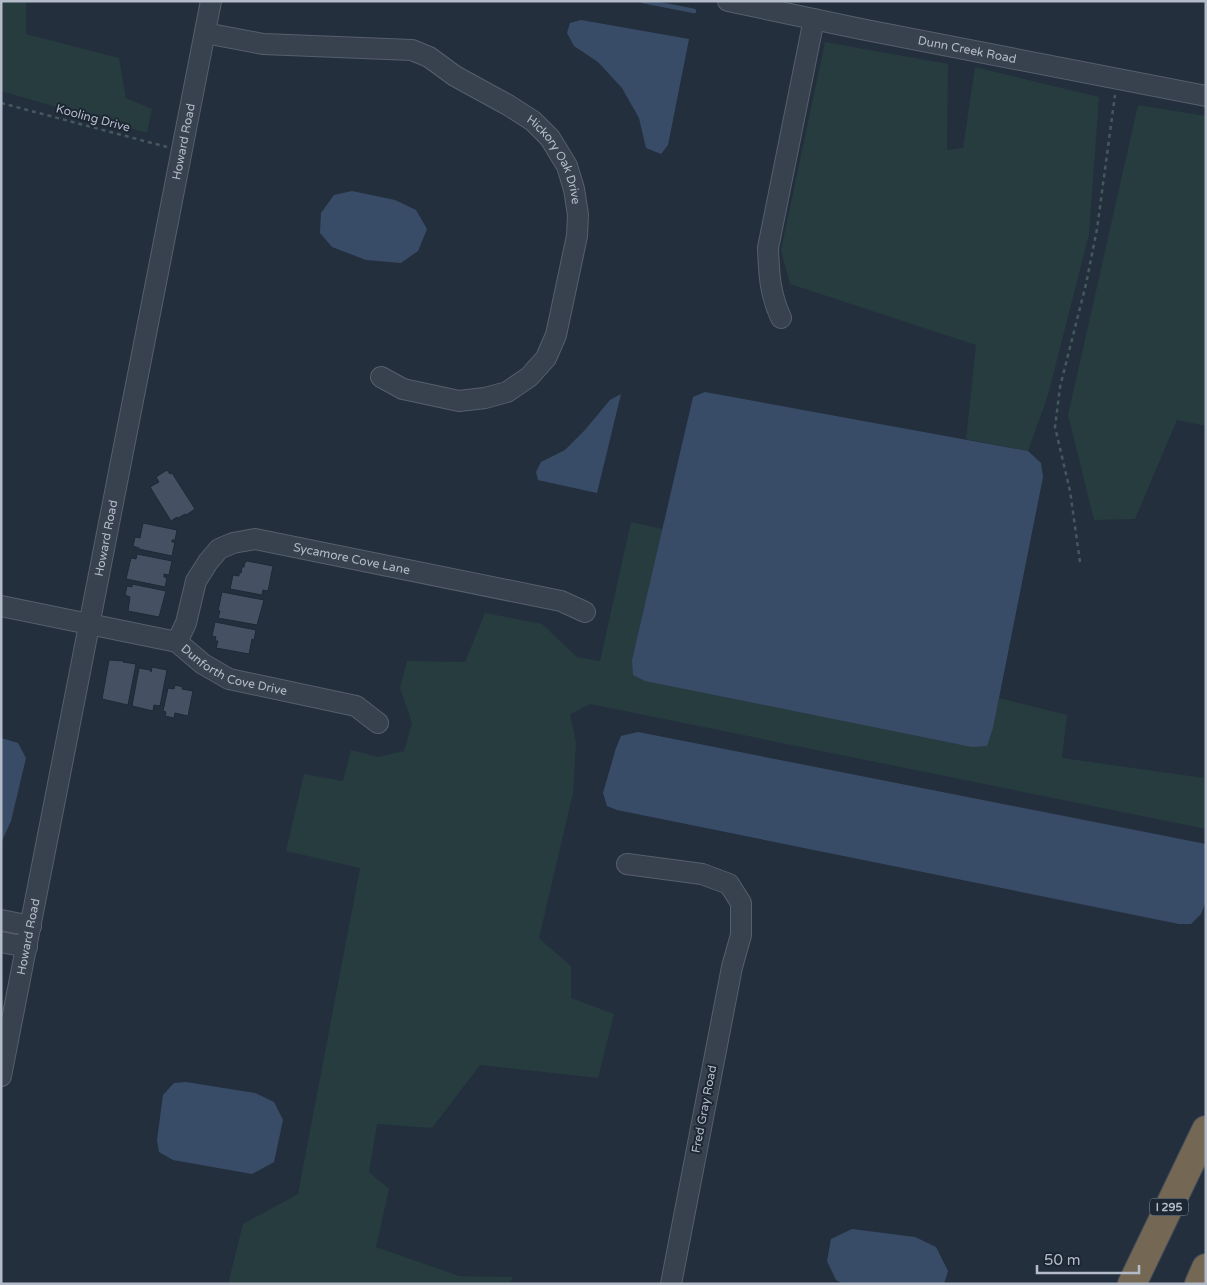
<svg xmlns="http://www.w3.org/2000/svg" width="1207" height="1285" font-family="'Varela Round',sans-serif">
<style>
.green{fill:#263c3f}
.water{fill:#394c67}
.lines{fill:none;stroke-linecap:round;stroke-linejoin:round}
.stream{stroke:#394c67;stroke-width:4.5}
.building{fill:#455162;stroke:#1f2835}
.minor-casing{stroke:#565f6c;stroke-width:22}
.highway-casing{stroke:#434c59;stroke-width:30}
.path{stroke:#44595c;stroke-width:2.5;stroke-dasharray:4 4;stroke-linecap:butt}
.minor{stroke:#38414e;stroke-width:20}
.highway{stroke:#746855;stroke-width:28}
.labels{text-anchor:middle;stroke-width:4;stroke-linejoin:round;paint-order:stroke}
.shield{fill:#1d2633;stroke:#878f9c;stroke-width:1}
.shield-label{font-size:11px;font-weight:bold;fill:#b4bcc9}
.street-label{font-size:12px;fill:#b4bcc9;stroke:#1d2633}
</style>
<rect width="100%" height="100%" fill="#242f3e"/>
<path class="green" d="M1 1H26V34L119 58 126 98 152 109 147 133 1 91Z
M825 42 948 64 947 150 963 148 975 67 1099 97 1089 234 1048 395 1028 451 966 439 976 345 790 284 781 250Z
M1138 105 1206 116V426L1177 420 1135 519 1094 520 1068 415Z
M631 522 663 529 632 660 987 745 993 728 999 698 1067 715 1062 758 1204 778 1206 788V829L590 704 570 714 576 742 573 793 539 938 571 966V998L614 1014 598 1078 480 1065 432 1128 377 1124 369 1172 389 1189 376 1247 459 1276 513 1277 509 1284H228L243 1224 298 1194 360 868 286 851 304 774 343 781 351 750 378 757 404 751 412 723 400 688 407 661 465 662 485 613 542 624 577 657 600 661Z"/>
<path class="water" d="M581 20 689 39 668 145 661 154 646 148 639 118 622 88 598 62 574 46 567 33 570 23Z
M352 191 395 200 416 210 427 229 418 251 401 263 366 260 332 247 320 233 321 213 334 195Z
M705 392 1028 451 1041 463 1043 477 993 728 987 746 972 747 645 681 633 675 632 660 693 397Z
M621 394 597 493 538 480 536 472 541 462 565 450 584 431 610 400Z
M638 732 1206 844V901L1201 914 1191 924H1179L617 810 607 806 603 793 616 748 621 736Z
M1 738 18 743 26 758 11 821 1 843Z
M186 1082 255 1093 274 1102 283 1120 274 1162 252 1174 173 1160 159 1152 157 1140 163 1095 174 1083Z
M852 1229 915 1237 936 1247 948 1271 944 1284H843L836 1280 827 1261 831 1239Z"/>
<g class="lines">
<path class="stream" d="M643 1 694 11"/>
</g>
<path class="building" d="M167 470 170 474 172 473 195 509 186 515 185 514 178 518 177 517 171 521 150 487 159 482 156 477Z
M143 523 177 530 175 540H172V542H175L172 556 139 549V548L133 546 135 537 140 538Z
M137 554 172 561 169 575 164 574V577L167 578 165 587 126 579 131 558 136 559Z
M247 561 273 566 268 591 263 590 262 595 230 589 233 575 239 576V573H241L242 567H244L245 562H246Z
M132 584 166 591 159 617 128 611 130 597 125 595 127 586 132 587Z
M222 592 264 600 257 625 218 618 220 611H218Z
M215 622 256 630 254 640 252 639 249 654 216 648 218 641H215L216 637 212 636Z
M109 660 124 661 123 662 136 664 128 705 102 699Z
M152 667 167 670 160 706 154 705 153 711 132 706 139 668 150 670 151 672Z
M175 685 183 687 182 689 193 691 188 716 175 713 174 718 165 716 166 712 163 711 168 688 174 689Z"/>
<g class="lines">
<g class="minor-casing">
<g id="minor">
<path id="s1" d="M728 1 861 29 1206 96"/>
<path id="s2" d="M205 33 263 44 412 50 429 57 455 76 508 105 533 121 550 138 567 166 574 189 578 215 577 236 556 335 546 358 529 377 507 392 485 398 459 401 403 389 381 377"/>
<path d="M781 318C770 294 769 275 768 248L814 19"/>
<path id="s3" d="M1 606 177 642 203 664 229 679 356 706 378 723"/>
<path id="s4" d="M177 642 186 623 196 581 208 562 219 549 233 543 255 539 561 601 585 612"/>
<path d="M627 864 702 874 729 884 741 903V935L732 967 671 1284"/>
<path d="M1 920 31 926"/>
<path d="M1 942 27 947"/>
<path id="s5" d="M1 1076 211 1"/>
</g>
</g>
<g class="highway-casing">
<path id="highway" d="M1132 1284 1206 1130
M1199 1284 1206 1268"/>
</g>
<path class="path" d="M1 103 167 147
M1080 562 1070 491 1055 427 1060 387 1086 284 1097 229 1115 95"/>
<use href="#minor" class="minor"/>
<use href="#highway" class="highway"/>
</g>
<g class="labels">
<rect class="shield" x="1150" y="1198.5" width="38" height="17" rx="4"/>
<g class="shield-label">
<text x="1169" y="1211">I 295</text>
</g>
<g class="street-label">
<text dy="4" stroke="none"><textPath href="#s1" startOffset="244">Dunn Creek Road</textPath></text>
<text transform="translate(93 118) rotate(15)" y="4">Kooling Drive</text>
<text dy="4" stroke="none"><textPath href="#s5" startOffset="952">Howard Road</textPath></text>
<text dy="4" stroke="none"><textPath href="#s2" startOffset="394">Hickory Oak Drive</textPath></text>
<text dy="4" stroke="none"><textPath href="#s5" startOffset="548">Howard Road</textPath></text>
<text dy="4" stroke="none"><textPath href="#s4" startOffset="240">Sycamore Cove Lane</textPath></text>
<text dy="4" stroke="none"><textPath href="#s3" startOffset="245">Dunforth Cove Drive</textPath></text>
<text dy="4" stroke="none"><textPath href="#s5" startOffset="142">Howard Road</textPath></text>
<text transform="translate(704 1109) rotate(-79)" y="4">Fred Gray Road</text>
</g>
</g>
<rect width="1207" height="1285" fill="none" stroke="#b4bcc9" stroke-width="5"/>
<path d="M1037 1265v8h102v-8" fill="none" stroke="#b4bcc9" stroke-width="2.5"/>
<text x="1044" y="1265" font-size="15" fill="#b4bcc9" stroke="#1d2633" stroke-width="4" paint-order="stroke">50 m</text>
</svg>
